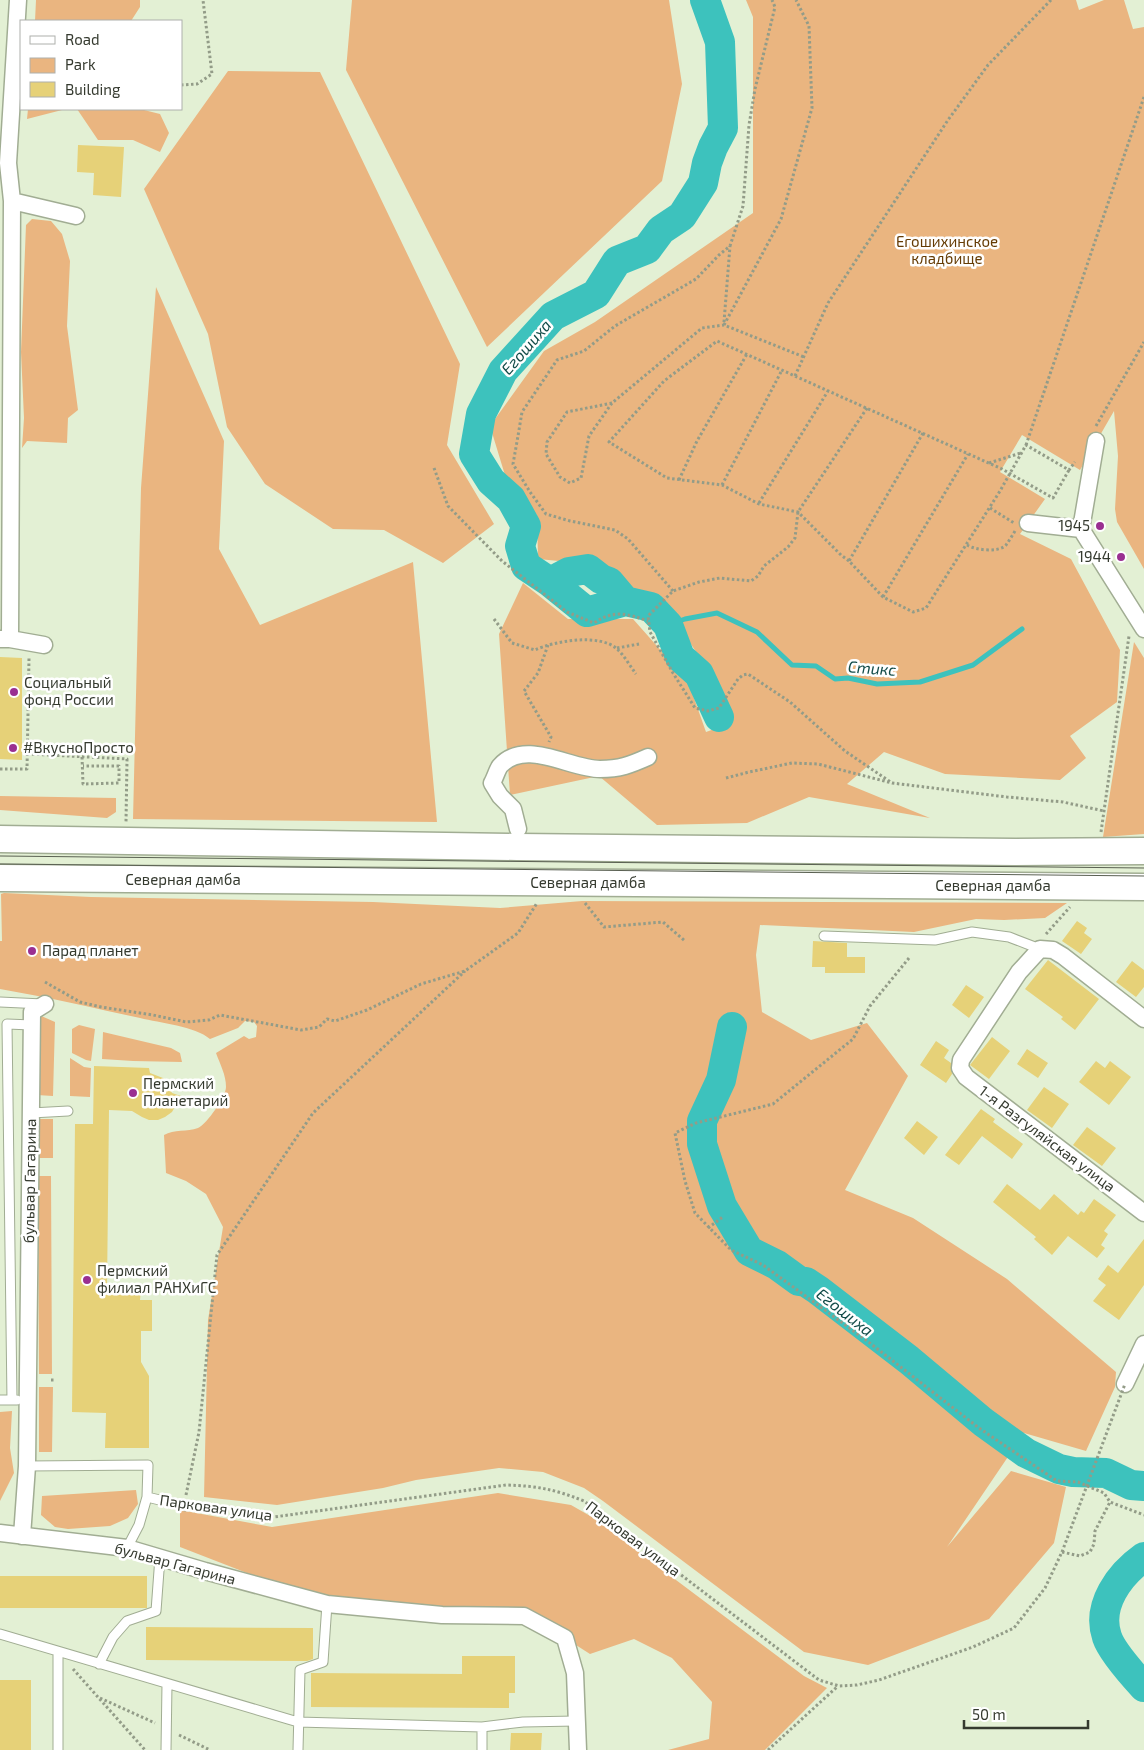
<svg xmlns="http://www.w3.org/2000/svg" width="1144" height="1750" font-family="'Exo 2',sans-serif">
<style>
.green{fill:#eab580}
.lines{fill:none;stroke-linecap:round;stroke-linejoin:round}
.stream{stroke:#3dc2bd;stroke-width:5}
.river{stroke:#3dc2bd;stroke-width:30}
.building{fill:#e6d178}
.lane-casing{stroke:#a1ad93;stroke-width:11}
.street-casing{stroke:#a1ad93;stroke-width:19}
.primary-casing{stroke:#a1ad93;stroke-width:29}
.path{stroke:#939c88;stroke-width:3;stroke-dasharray:2.5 2.5;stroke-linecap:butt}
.lane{stroke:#fff;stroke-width:9}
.street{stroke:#fff;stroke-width:16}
.primary{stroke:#fff;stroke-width:26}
.tram{stroke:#5a6052;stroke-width:1}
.path-bridge{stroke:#939c88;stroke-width:3;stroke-dasharray:2.5 2.5;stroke-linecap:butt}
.poi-dot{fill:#9a2f91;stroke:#fff;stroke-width:2}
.labels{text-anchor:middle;stroke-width:5;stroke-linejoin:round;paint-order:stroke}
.park-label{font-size:15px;fill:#653b04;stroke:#fff}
.poi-label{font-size:15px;fill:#353a2f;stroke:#fff;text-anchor:start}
.street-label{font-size:15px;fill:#353a2f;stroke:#fff}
.water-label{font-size:16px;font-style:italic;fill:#134c49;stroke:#fff}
</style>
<rect width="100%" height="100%" fill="#e3f0d4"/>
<path class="green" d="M36 0H140V7L131 21H35Z
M352 0H669L682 84 662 181 487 347 346 70Z
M746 0H1076L1079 10 1104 0H1124L1133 29 1144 27V569L1117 522 1115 509 1118 456 1114 411 1080 470 1022 435 1000 472 1045 499 1020 534 1071 559 1120 650 1117 702 1070 736 1086 758 1060 780 945 774 884 752 847 784 930 818 809 797 747 823 657 825 599 776 510 795 499 634 523 583 568 619H633L688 681 706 732 731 723 715 680 674 619 653 600 622 587 606 571 580 563 538 559 537 515 508 485 490 426 544 351 595 322 753 213V17Z
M228 71 320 72 460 364 447 445 494 524 443 563 384 530 333 529 265 484 227 427 208 334 144 189Z
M28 109H140L160 114 169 133 160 152 133 140H98L77 109 62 110 27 119Z
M32 219 51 221 62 234 70 261 67 326 78 410 68 418 67 443 27 441 22 448 24 418 21 352 26 225Z
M156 287 224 441 219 549 260 625 413 562 437 822 133 819 141 488Z
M1134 642 1144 658V834L1103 837Z
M0 796 116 798V812L107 818 0 810Z
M4 893 91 897 373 902 500 908 582 901 1067 903 1045 918 1004 920 976 919 914 932 760 925 756 955 762 1012 811 1040 867 1023 908 1076 845 1190 913 1218 1007 1279 1116 1372 1115 1387 1086 1451 1024 1433 947 1547 1011 1471 1066 1487 1054 1543 989 1619 868 1665 804 1652 603 1501 584 1488 543 1472 499 1468 416 1480 383 1488 277 1505 204 1497 208 1320 223 1227 206 1194 186 1181 166 1173 164 1135C174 1129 187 1132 198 1128 207 1124 226 1096 226 1087 226 1075 220 1064 216 1053L244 1036 249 1039 256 1037 257 1026 254 1022 245 1021 238 1028 210 1039C195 1026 160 1023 140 1018 94 1008 47 997 0 989V941H2L1 894Z
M39 1015 55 1022 53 1096 37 1095Z
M79 1025 95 1029 91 1061 86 1060 72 1053V1029Z
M103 1032 171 1048 180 1053 182 1062 133 1061 102 1059Z
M70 1058 84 1067 91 1068 90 1097 70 1096Z
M38 1119H53V1158H37Z
M38 1176H51L52 1374H39Z
M39 1387H53L52 1452H39Z
M12 1411 10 1448 14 1473 0 1501V1412Z
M136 1490 138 1504 128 1518 110 1526 68 1529 55 1527 41 1515 42 1496Z
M498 1493 571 1505 592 1517 804 1676 827 1688 765 1750H668L709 1739 712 1702 672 1658 634 1639 590 1654 565 1638 524 1616 327 1604 180 1547V1510L272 1527Z"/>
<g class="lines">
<path class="stream" d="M668 625 685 619 717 613 757 632 792 665 816 666 835 679 848 678 877 684 920 682 973 665 1022 629"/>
<path class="river" d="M705 0 720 42 723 128 713 147 707 163 703 183 682 216 661 230 647 249 617 261 596 294 553 316 503 371 481 414 474 454 491 481 511 499 526 526 520 546 526 566 550 582 587 612 625 601 651 607 668 625 680 657 699 674 719 717
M550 582 569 572 588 569 601 579 609 582 625 601
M732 1027 721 1080 702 1121V1144L722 1206 749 1251 777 1265 799 1281 806 1282 818 1290 909 1360 983 1422 1026 1453 1059 1469 1073 1472 1106 1473 1131 1485 1144 1486
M1144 1557C1120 1574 1096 1605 1107 1637 1112 1652 1133 1675 1144 1687"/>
</g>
<path class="building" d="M78 145 124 147 121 197 93 195 94 173 77 172Z
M0 657 22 658V760L0 759Z
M1077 921 1087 928 1084 933 1092 939 1081 954 1062 941Z
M813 941 847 943V957H865V973H825V967H812Z
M1048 960 1099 999 1075 1030 1061 1019 1063 1017 1025 989Z
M1132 961 1144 970V987L1136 997 1116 982Z
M966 985 984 997 969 1018 952 1005Z
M992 1037 1010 1051 989 1079 970 1065Z
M936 1041 949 1050 944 1058 951 1063 952 1074 946 1083 920 1065Z
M1027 1049 1048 1063 1038 1078 1017 1064Z
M1096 1061 1105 1068 1110 1061 1131 1077 1109 1105 1079 1082Z
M94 1066 149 1068 150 1073 163 1078 167 1083 172 1093 181 1096 172 1112 165 1117 158 1120H149L142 1117 132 1111 109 1110 107 1289H141L140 1300H152V1331H141V1362L149 1376V1448H105L106 1413 72 1412 75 1124H93Z
M1044 1087 1069 1104 1052 1128 1027 1110Z
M981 1109 995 1119 993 1122 1023 1144 1012 1159 982 1136 959 1165 945 1155Z
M917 1121 938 1137 924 1155 904 1138Z
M1087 1127 1116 1148 1102 1166 1073 1145Z
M1007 1184 1040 1210 1054 1194 1078 1215 1081 1211 1084 1213 1094 1199 1116 1215 1104 1231 1108 1234 1101 1245 1105 1248 1097 1258 1068 1236 1052 1255 1034 1239 1036 1237 993 1202Z
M1144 1239V1285L1119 1320 1093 1301 1106 1285 1098 1279 1108 1265 1118 1273Z
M0 1576H147V1608H0Z
M146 1627 313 1628V1659L307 1661 146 1660Z
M462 1656H515V1693H509V1708L311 1707V1673L462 1674Z
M0 1680H31V1750H0Z
M511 1733H542L541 1750H510Z"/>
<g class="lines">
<g class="lane-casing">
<path id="lane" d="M824 936 935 940 972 932 1009 937 1040 949
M0 1002 43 1004
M31 1113 68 1111
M0 1400H17
M12 1400 7 1024 32 1025
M27 1466 148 1465 147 1497
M127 1548 139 1525 147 1497 185 1506
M0 1634 298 1722 482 1727 523 1722 576 1721
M58 1652V1750
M99 1664 113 1637 127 1621 156 1611 160 1557
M166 1750 167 1684
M298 1750 300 1670 323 1662 327 1604
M482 1750V1727"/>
</g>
<g class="street-casing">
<path id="street" d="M12 201 76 216
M1028 523 1081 529 1096 441
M1081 529 1144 629
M0 639H10L44 645
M10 639 12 201 8 163 18 0
M518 829 513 809 500 796 492 783C495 778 497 770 500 766 525 738 570 769 600 769 620 769 630 765 648 757
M1144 1019 1063 956 1053 950 1040 949 1019 972 961 1060 960 1068 966 1077 1144 1213
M1125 1384 1144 1344
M0 1533 127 1548 205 1571 327 1604 442 1615 524 1616 565 1638 575 1673 578 1750
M22 1536 27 1466 32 1012 45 1004"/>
</g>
<g class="primary-casing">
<path id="primary" d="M0 839 517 847 1015 852 1144 851
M0 878 1144 887"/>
</g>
<path class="path" d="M181 85 197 84 212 74 203 0
M724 322 730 246
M724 325 781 219 812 108 809 26 796 0
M795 376 828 303 948 120 988 65 1051 0
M612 403 567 412 547 442 546 454 560 477 570 483 581 478 589 436 612 403 702 328 724 325 804 357
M867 408 798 512 795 538 788 547 764 566 758 576 751 581 720 578 699 582 673 591 648 616 650 632 673 673 695 708 708 711 719 708 738 679 743 675 748 674 790 702 845 751 892 783
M1096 426 1144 342
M923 433 849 561 883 597 913 612 926 608 1000 491 1026 445 1069 470 1075 462
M1026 445 1144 97
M989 463 1021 453
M434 468 448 506 502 561 567 612 594 623C613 610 626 613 648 621
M679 480 697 441 747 354
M722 485 782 370
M759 503 828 391
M990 508 1014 523
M967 545C975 550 999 553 1006 545 1009 541 1012 536 1015 531
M849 561 841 555 798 512 759 504 722 485 667 478 609 442 664 381 717 341 1002 469 1053 498 1069 470
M673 591 628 539 615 530 570 521 546 514 530 492 513 464 518 436 522 412 557 360 584 351 615 326 696 279 719 255 730 246 743 206 749 125 755 89 775 7 772 0
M883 597 968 454
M494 619 512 643 535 650C554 641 600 633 617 649 624 655 630 666 636 674
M548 645 538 673 524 691 551 737 549 742
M617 648 639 644
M27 754 127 759 126 822
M82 757 83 784 119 783V766H83
M0 769H27L29 658
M726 778 749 772 792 763 818 764 892 783 1007 797 1063 802 1104 811
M1101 832 1129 636
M585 903 604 927 663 922 685 941
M1046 934 1070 907
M909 958 870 1006 853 1039 773 1104 696 1123 675 1133 685 1181 695 1213 731 1250 763 1265 866 1340 979 1428 1057 1481 1078 1482 1104 1493 1110 1502 1144 1515
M45 982 80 1002 101 1007 153 1015 186 1022 209 1020 220 1015 301 1030 319 1027 327 1019 335 1021 367 1010 421 984 465 971 518 933 537 903
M708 1228 724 1216
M51 1380H55
M186 1495 199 1432 217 1255 313 1113 465 971
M196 1508 274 1517 506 1485C537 1486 554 1489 584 1501L819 1680 839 1686 857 1685 879 1680 973 1647 1014 1628 1045 1588 1062 1552 1080 1556 1090 1552 1094 1544 1095 1531 1110 1502
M73 1669 145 1750
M100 1698 155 1723
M179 1735 210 1750
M768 1750 838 1686"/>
<use href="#lane" class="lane"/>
<use href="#street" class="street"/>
<use href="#primary" class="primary"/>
<path class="tram" d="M0 856 1144 868
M0 864 1144 876"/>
<path class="path-bridge" d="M1062 1552 1125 1384"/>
</g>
<g class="poi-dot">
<circle cx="1100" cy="526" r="5"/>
<circle cx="1121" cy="557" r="5"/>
<circle cx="14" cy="692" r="5"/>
<circle cx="13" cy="748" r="5"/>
<circle cx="32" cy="951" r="5"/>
<circle cx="133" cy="1093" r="5"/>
<circle cx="87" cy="1280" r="5"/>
</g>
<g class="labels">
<g class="park-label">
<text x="947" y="247">Егошихинское<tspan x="947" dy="17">кладбище</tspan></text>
</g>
<g class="poi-label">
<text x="1090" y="531" text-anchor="end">1945</text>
<text x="1111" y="562" text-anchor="end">1944</text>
<text x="24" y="688">Социальный<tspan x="24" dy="17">фонд России</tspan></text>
<text x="23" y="753">#ВкусноПросто</text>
<text x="42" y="956">Парад планет</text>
<text x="143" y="1089">Пермский<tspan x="143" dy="17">Планетарий</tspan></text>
<text x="97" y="1276">Пермский<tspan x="97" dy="17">филиал РАНХиГС</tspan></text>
</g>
<g class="street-label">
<text x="183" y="885">Северная дамба</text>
<text x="588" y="888">Северная дамба</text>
<text x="993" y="891">Северная дамба</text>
<text transform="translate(1047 1139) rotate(37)" y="5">1-я Разгуляйская улица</text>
<text transform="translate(30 1181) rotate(-89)" y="5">бульвар Гагарина</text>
<text transform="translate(216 1508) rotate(8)" y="5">Парковая улица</text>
<text transform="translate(633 1539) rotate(37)" y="5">Парковая улица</text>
<text transform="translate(175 1564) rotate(15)" y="5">бульвар Гагарина</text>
</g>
<g class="water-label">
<text transform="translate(526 347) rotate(-49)" y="6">Егошиха</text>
<text transform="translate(872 668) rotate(4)" y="6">Стикс</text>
<text transform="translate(845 1312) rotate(38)" y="6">Егошиха</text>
</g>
</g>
<rect x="20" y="20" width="162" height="90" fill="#ffffff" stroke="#aeb0ac"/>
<rect x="30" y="36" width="25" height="8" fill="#ffffff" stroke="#aeb0ac"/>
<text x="65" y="45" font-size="15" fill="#353a2f">Road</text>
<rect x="30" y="58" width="25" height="15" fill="#eab580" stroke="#aeb0ac"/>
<text x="65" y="70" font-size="15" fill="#353a2f">Park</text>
<rect x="30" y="82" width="25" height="15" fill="#e6d178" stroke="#aeb0ac"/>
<text x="65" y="95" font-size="15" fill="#353a2f">Building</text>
<path d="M964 1720v8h124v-8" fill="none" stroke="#353a2f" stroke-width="2.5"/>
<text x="972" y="1720" font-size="15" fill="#353a2f" stroke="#ffffff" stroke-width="4" paint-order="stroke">50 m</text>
</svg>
